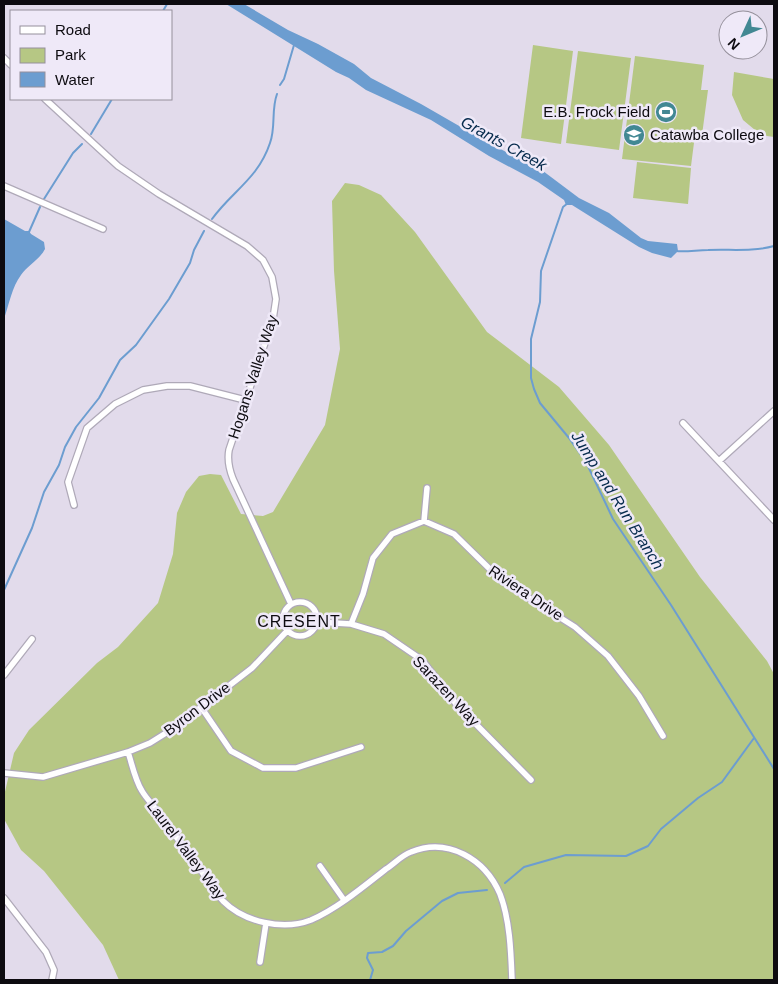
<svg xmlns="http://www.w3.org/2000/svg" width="778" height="984" font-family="Helvetica,sans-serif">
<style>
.green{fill:#b6c784}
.water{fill:#6c9dd0}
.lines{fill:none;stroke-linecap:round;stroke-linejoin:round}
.stream{stroke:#6c9dd0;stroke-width:2}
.street-casing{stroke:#afa9b8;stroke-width:8}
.street{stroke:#fff;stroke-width:5.5}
.labels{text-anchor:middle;stroke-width:5;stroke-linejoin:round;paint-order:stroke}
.poi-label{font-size:15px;fill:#0d0b10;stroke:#efe9f8;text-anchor:end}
.street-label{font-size:15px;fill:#0d0b10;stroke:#efe9f8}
.water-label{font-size:16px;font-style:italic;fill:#052a4c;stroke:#efe9f8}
.neighbourhood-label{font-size:16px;letter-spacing:1px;fill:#0d0b10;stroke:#efe9f8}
</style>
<rect width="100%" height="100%" fill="#e2dbeb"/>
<path class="green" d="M533 45 573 51 561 144 521 138Z
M578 51 631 58 619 150 566 143Z
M635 56 704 65 701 90H708L702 135H695L691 166 622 159Z
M734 72 774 79V137L761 135 743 120 732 95Z
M637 162 691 168 688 204 633 198Z
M345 183 359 185 381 195 415 232 487 332 559 387 609 445 700 577 767 661 774 674V980H499L494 979 484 980H119L103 945 44 871 21 850 4 819V796L14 753 29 730 97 663 118 647 158 603 173 554 177 513 186 492 199 476 210 474 221 475 241 514 263 516 273 512 325 425 340 349 334 271 332 201Z"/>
<path class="water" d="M226 4H244L288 30 318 44 354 64 371 78 421 104 487 142 543 171 579 198 609 213 641 238 648 241 677 244 678 251 671 258 652 253 639 247 572 205H566L564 200 538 182 489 156 431 120 366 90 349 78 336 72Z
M4 219 25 231H29L31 234 44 242 45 249C40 259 28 265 21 275 12 287 9 304 4 319Z"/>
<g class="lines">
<path class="stream" d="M163 11 167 4
M280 85 284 79 294 45
M91 134 112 99
M44 199 73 153 82 144
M568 203 563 207 541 271 540 302 531 339V378L534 389 540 403 569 438 586 462 613 519 671 605 774 769
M212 219C232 191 258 179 270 143 276 127 271 110 277 94
M29 232 40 207
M676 251C687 252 697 250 708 250 731 249 752 252 774 246
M4 590 32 528 44 492 59 465 65 447 76 427 99 398 120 360 136 345 169 299 190 263 194 250 204 231
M505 883 524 867 566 855 626 856 648 846 661 829 698 798 722 782 754 738
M370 980 373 970 367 958 368 953 382 952 393 946 406 931 442 901 458 893 487 890"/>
<g class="street-casing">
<path id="street" d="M4 58 11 65
M45 99 118 166 159 194 247 246 263 260 272 277 276 299 273 319 229 450C227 461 229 469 233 479L291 604
M4 186 103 229
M683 423 774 520
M719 461 774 411
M74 505 68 482 87 428 115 404 143 390 167 386H190L245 400
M424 521 427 488
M283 619a17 17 0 1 1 34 0a17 17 0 1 1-34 0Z
M317 622 351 624 384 634 422 660 457 705 531 780
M351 624 363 594 373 558 392 534 424 521 454 534 502 581 575 627 608 656 639 696 663 736
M4 675 32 639
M201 707 231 751 263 768H296L361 747
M128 752C132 764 135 780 142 791 146 798 153 805 158 812 171 830 184 847 196 864 205 875 213 890 223 901 244 922 283 931 311 920 338 908 363 887 386 869 394 864 402 855 411 852 448 837 485 859 500 894 510 920 511 953 512 980
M4 773 43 777 128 752 150 743 174 728 252 668 287 631
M320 866 344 900
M4 898 46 952 54 970 52 980
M260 962 266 923"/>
</g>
<use href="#street" class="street"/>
</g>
<defs>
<g id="stadium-disc" transform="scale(1.125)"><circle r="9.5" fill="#428893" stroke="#efe9f8"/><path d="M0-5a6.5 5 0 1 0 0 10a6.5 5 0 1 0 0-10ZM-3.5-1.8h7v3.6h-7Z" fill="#fff"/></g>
<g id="university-disc" transform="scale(1.125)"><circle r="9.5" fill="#428893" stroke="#efe9f8"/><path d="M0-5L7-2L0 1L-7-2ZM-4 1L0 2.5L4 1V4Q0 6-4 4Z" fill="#fff"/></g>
</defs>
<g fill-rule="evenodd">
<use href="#stadium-disc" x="666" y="112"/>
<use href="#university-disc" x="634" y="135"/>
</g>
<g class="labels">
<g class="poi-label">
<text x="650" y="117">E.B. Frock Field</text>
<text x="650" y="140" text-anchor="start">Catawba College</text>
</g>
<g class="street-label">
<text transform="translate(253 377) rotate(-72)" y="5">Hogans Valley Way</text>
<text transform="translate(526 593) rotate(34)" y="5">Riviera Drive</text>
<text transform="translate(446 691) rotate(47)" y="5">Sarazen Way</text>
<text transform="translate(197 709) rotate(-37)" y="5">Byron Drive</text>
<text transform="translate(186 850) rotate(53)" y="5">Laurel Valley Way</text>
</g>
<g class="water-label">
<text transform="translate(504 143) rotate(29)" y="6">Grants Creek</text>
<text transform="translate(618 500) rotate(58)" y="6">Jump and Run Branch</text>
</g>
<g class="neighbourhood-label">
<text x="299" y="627">CRESENT</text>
</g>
</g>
<rect width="778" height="984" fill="none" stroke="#0d0b10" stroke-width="10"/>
<rect x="10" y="10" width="162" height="90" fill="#efe9f8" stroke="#95909b"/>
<rect x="20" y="26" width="25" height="8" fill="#ffffff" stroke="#95909b"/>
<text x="55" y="35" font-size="15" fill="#0d0b10">Road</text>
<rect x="20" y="48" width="25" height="15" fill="#b6c784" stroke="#95909b"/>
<text x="55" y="60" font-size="15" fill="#0d0b10">Park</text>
<rect x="20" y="72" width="25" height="15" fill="#6c9dd0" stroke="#95909b"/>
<text x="55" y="85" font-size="15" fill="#0d0b10">Water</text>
<g transform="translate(743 35) rotate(226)"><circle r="24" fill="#efe9f8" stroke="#95909b"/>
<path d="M0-4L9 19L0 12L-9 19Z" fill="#428893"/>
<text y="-8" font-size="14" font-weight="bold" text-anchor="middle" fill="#0d0b10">N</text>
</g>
</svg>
